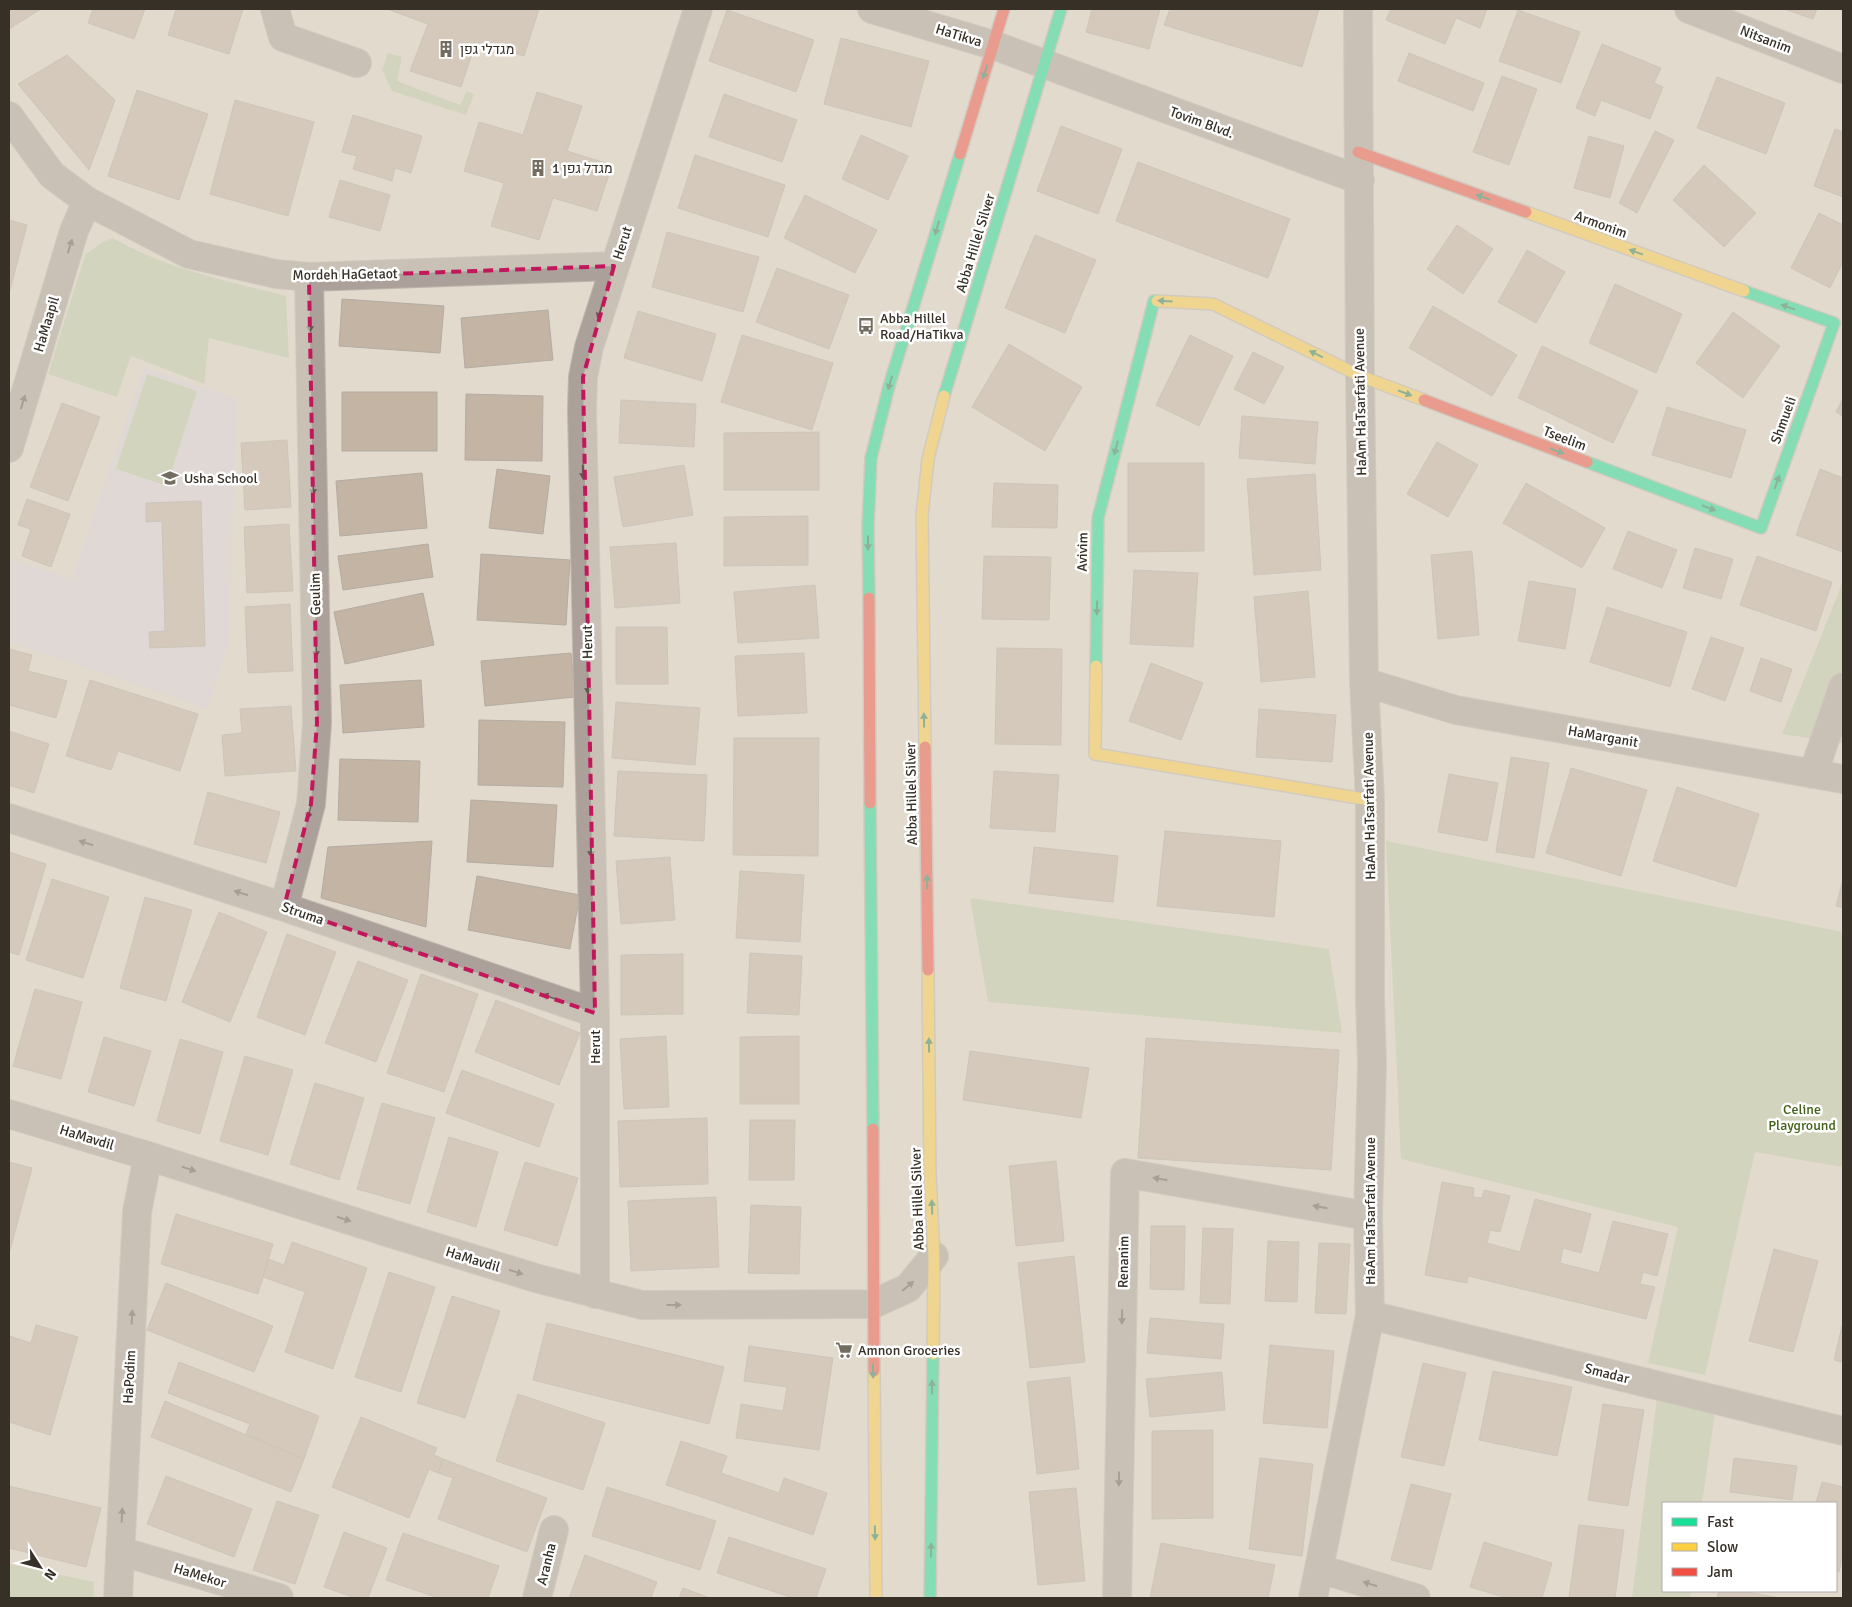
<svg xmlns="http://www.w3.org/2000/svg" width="1852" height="1607" font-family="Signika,Heebo,sans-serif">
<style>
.education{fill:#dbd6dc}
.green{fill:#c2cda8}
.building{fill:#c3b4a3;stroke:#b4aca3}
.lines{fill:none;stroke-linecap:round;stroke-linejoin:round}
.street-casing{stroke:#beb7ad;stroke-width:30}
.fast-casing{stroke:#beb7ad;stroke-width:14}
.slow-casing{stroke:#beb7ad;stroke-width:14}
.jam-casing{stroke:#beb7ad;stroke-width:14}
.street{stroke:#aca19a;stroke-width:28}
.fast{stroke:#16e098;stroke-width:11}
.slow{stroke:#ffcf43;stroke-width:11}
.jam{stroke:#f24e42;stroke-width:11}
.oneway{fill:#287f5a}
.oneway2{fill:#5f584f}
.marked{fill:none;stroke:#c2185b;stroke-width:4;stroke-dasharray:10 6;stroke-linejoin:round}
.labels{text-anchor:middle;stroke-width:5;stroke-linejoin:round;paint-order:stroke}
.street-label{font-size:14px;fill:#363027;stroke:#fff}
.poi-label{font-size:14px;fill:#363027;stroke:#fff;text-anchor:start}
.park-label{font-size:14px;fill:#416016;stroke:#fff}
</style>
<rect width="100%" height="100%" fill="#e2dacd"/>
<path class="education" d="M144 367 237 399 228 645 207 709 9 642V558L72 579Z"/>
<path class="green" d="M388 53 402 57 397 81 460 105 467 91 474 94 466 115 392 91 382 70Z
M113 238C165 269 228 281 286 296L289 358 209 338 204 384 131 356 117 397 48 374 85 255 102 242Z
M147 374 197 391 167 486 116 469Z
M1843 581V743L1782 734Z
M1386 841 1843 932V1167L1755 1152 1705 1375 1648 1363 1678 1227 1401 1159Z
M970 898 1329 949 1342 1033 988 1002Z
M1657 1398 1715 1412 1702 1503H1663V1591H1691L1690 1598H1632Z
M9 1564 94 1582 93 1598H9Z"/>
<path class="building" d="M9 9H41L9 29Z
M93 9H145L134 39 88 23Z
M176 9H243L229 54 168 35Z
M387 9H539L524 56 476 42 461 87 410 71 428 24Z
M1092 9H1160L1149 49 1086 32Z
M1170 9H1319L1302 67 1164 25Z
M1391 9H1487L1480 28 1456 18 1445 44 1386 20Z
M1784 9H1817L1813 19Z
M727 10 814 40 796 92 709 61Z
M1518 10 1580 32 1561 83 1499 61Z
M841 38 929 61 911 127 824 104Z
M1602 44 1661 68 1654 83 1663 87 1650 119 1601 100 1595 116 1576 108Z
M1409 53 1484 83 1473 111 1398 81Z
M67 55 115 100 89 170 18 84Z
M1502 76 1537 89 1509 165 1473 152Z
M1717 77 1785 103 1766 154 1697 128Z
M137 90 208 114 179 200 108 176Z
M537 92 582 106 567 151 612 165 597 211 553 198 539 240 491 226 504 183 464 171 479 122 523 135Z
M724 94 797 120 782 162 709 137Z
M235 100 314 122 288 216 210 194Z
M353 115 422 136 411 173 395 168 392 181 353 169 357 156 342 152Z
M1061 126 1122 149 1098 214 1037 191Z
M1835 129 1843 132V197L1814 186Z
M1655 131 1674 140 1637 213 1619 203Z
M861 135 908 156 888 200 842 179Z
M1589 136 1624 146 1610 198 1574 188Z
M695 155 785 185 768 237 678 208Z
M1138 162 1290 219 1268 278 1116 221Z
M1704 165 1756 213 1724 247 1673 200Z
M340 180 390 195 380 231 329 217Z
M805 195 877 230 855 273 784 238Z
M1819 213 1843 225V262L1830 288 1791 268Z
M9 220 27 225 9 294Z
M1457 225 1493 249 1463 294 1427 269Z
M667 232 759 257 743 312 652 287Z
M1035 235 1096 260 1065 333 1005 308Z
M1527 250 1565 272 1536 323 1498 302Z
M777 268 849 295 829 349 756 322Z
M1615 284 1682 314 1656 373 1589 343Z
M342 299 444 306 440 353 339 346Z
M1433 306 1517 355 1492 396 1409 348Z
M548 310 553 360 465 368 461 318Z
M638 311 716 334 702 381 624 358Z
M1733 312 1780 346 1743 398 1696 363Z
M742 335 833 363 812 430 721 402Z
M1190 335 1233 356 1199 426 1156 405Z
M1009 344 1082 387 1045 451 972 407Z
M1542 346 1638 391 1613 443 1518 398Z
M1253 352 1284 367 1264 404 1234 389Z
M342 392H437V451H342Z
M466 394 543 396 542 461 465 460Z
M1843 398V416L1836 412Z
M621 400 696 404 694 447 619 443Z
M62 403 100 417 68 501 30 487Z
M1667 407 1746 430 1731 478 1652 455Z
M1242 416 1318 422 1315 464 1239 458Z
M819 432V490H724V433Z
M287 440 291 507 245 510 241 443Z
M1437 442 1478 465 1448 517 1407 494Z
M1128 463H1204V551L1128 552Z
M684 465 693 515 623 527 614 477Z
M497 469 550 476 543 534 489 528Z
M1820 469 1843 478V552L1796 535Z
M422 473 427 528 340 536 336 481Z
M1315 474 1321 570 1254 575 1247 479Z
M994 483 1058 485 1057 528 992 527Z
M1526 483 1605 528 1582 568 1503 523Z
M27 499 70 514 51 567 22 556 31 529 18 525Z
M201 501 205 646 150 648 149 632 165 631 162 521 146 522V503Z
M808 516V565L724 566V517Z
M289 524 293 591 247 593 244 527Z
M1628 531 1677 550 1662 588 1613 569Z
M676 543 680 603 615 608 610 547Z
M428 544 433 577 343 590 338 556Z
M1695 548 1733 559 1721 599 1683 588Z
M1472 551 1479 635 1438 639 1431 555Z
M481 554 570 560 566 625 477 620Z
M984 556 1051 557 1049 620 982 619Z
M1757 556 1832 582 1816 631 1740 605Z
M1134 570 1198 573 1193 647 1130 644Z
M1529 581 1576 589 1565 649 1518 641Z
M815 585 819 638 738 643 734 592Z
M1308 591 1315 677 1261 682 1254 597Z
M423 593 434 645 345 664 334 612Z
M290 604 293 671 248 673 245 607Z
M1607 607 1687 632 1670 687 1590 662Z
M616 627H667L668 684H616Z
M1711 637 1744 648 1725 701 1692 689Z
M997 648 1062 649 1061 745 995 744Z
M9 649 32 655 28 671 67 681 56 718 9 705Z
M571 653 575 697 485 706 481 661Z
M804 653 807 713 738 716 735 656Z
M1761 658 1792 669 1781 702 1750 691Z
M1151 663 1203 683 1181 740 1129 721Z
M90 680 198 714 180 771 118 751 111 770 66 756Z
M421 680 424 727 343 733 340 685Z
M616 702 700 708 695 765 612 758Z
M291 706 296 771 225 776 222 735 242 733 240 709Z
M1259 709 1336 715 1332 762 1256 757Z
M479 720 565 722 563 787 478 785Z
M9 731 49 744 34 793 9 785Z
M734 738H819L818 856 733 855Z
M1511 757 1549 763 1534 858 1496 852Z
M340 759 420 761 418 822 338 820Z
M1571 768 1647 790 1621 876 1546 853Z
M618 771 707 775 704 841 614 836Z
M994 771 1059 775 1055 832 990 828Z
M1449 774 1498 783 1487 841 1438 832Z
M1677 787 1759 814 1736 887 1653 861Z
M208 792 280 812 266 863 194 844Z
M471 800 557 805 553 867 467 862Z
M1165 831 1281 841 1274 917 1157 906Z
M432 841 426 927 321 898 328 847Z
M1034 847 1118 856 1113 902 1029 893Z
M9 852 46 864 19 955 9 952Z
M670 857 675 920 621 924 616 861Z
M740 871 804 875 800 942 736 938Z
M477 876 580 895 570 949 468 930Z
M52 879 109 897 83 978 26 960Z
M1843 879V908L1836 906Z
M145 897 192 910 166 1001 120 988Z
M219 912 267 932 230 1022 182 1002Z
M287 934 336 952 305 1035 257 1017Z
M750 953 802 956 799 1015 747 1013Z
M683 954V1014L621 1015V955Z
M358 961 408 980 376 1062 325 1043Z
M421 974 478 994 444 1092 387 1073Z
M35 989 82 1002 61 1079 13 1066Z
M496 1000 580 1033 559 1085 475 1052Z
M666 1036 669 1107 624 1109 620 1039Z
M799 1036V1104H740V1037Z
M104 1037 151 1051 134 1106 88 1092Z
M1146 1038 1339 1050 1331 1170 1138 1158Z
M180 1039 223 1052 200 1134 157 1121Z
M970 1051 1089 1068 1081 1118 963 1100Z
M245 1056 293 1070 268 1155 220 1141Z
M462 1070 554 1104 539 1147 446 1113Z
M315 1083 364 1098 339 1180 290 1164Z
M382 1103 435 1118 410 1204 357 1189Z
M707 1118 708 1184 620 1187 618 1121Z
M750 1120H795L794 1180H749Z
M449 1137 498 1152 476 1227 427 1212Z
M1056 1161 1064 1241 1016 1246 1009 1166Z
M9 1162 32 1168 9 1254Z
M525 1162 578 1178 557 1246 504 1230Z
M1442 1182 1474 1188 1473 1197 1482 1198 1484 1190 1510 1196 1500 1232 1490 1230 1487 1243 1520 1252 1535 1199 1591 1214 1581 1253 1563 1248 1560 1263 1599 1273 1613 1221 1668 1234 1657 1276 1643 1272 1640 1284 1655 1287 1646 1319 1468 1276 1467 1283 1425 1275Z
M716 1197 719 1267 631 1271 628 1201Z
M751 1205 801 1207 799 1274 748 1273Z
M176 1214 273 1244 258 1294 161 1264Z
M1151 1226H1185L1184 1290 1150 1289Z
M1203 1228 1233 1229 1230 1304 1200 1303Z
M1268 1241 1299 1242 1297 1302 1265 1301Z
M292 1242 367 1268 333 1369 285 1352 305 1292 263 1277 268 1259 284 1265Z
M1319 1243 1350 1244 1346 1314 1315 1313Z
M1774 1249 1818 1261 1793 1352 1749 1341Z
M1074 1256 1085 1362 1030 1368 1018 1263Z
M389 1272 435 1287 401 1392 355 1377Z
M166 1283 273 1326 254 1372 147 1330Z
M452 1296 500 1311 465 1418 417 1403Z
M1150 1318 1224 1324 1221 1359 1147 1353Z
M1843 1322V1362L1834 1360Z
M547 1323 724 1367 709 1424 533 1380Z
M36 1325 78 1337 50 1435 9 1422 10 1404H9V1336L31 1343Z
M1270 1345 1334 1351 1327 1428 1263 1423Z
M749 1346 833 1358 819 1450 736 1438 741 1404 783 1411 787 1387 744 1381Z
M179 1362 319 1416 304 1459 246 1434 250 1424 168 1393Z
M1423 1363 1466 1373 1444 1466 1401 1457Z
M1493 1371 1572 1387 1557 1456 1479 1440Z
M1222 1372 1225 1410 1150 1417 1146 1379Z
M1070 1377 1079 1469 1037 1474 1027 1382Z
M518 1394 605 1423 583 1490 496 1461Z
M165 1401 304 1459 291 1492 151 1437Z
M1603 1404 1644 1410 1628 1506 1588 1500Z
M361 1417 437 1448 434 1455 443 1459 438 1473 429 1469 409 1518 332 1487Z
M1213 1430V1518L1152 1519V1431Z
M681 1441 727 1456 721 1473 779 1493 784 1478 827 1493 813 1535 666 1485Z
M1260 1458 1313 1464 1302 1556 1249 1549Z
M1734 1458 1797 1466 1792 1500 1730 1492Z
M443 1459 547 1498 527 1552 438 1519 453 1478 438 1473Z
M166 1476 252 1509 234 1557 147 1524Z
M1822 1482 1843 1487V1553L1839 1572 1836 1571V1503H1816Z
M1411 1484 1451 1494 1431 1570 1391 1560Z
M9 1486 101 1508 86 1567 9 1548Z
M607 1487 716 1521 700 1570 592 1536Z
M1076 1488 1085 1581 1038 1585 1029 1492Z
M277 1501 319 1515 295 1584 253 1570Z
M1579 1525 1624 1530 1615 1598H1569Z
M344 1532 387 1548 368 1598H355L324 1587Z
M403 1533 499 1566 488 1598H438L386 1580Z
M729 1537 826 1569 816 1598H793L717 1573Z
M1484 1542 1552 1563 1542 1598H1507L1470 1587Z
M1161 1543 1275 1565 1268 1598H1150Z
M585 1555 657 1582 651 1598H569Z
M683 1588 710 1598H679Z
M1719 1591H1740L1775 1597V1598H1717Z"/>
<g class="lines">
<g class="street-casing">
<path id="street" d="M275 9 283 37 357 63
M872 9 993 45 1360 180
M1689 9 1843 69
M9 116 52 175 87 201 189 254 276 274 309 277 614 266
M9 448 74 231 87 201
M1364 682 1456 710 1843 779
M1813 774 1843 687
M9 818 284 907 595 1013
M284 907 311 804 317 723 309 277
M9 1114 148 1156 396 1235 539 1279 642 1305 873 1304 908 1288 934 1256
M595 1294V1013L582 409 583 377 589 347 698 9
M1370 1315 1843 1431
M120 1551 279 1598
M1320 1569 1416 1598
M118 1598 137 1212 148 1156
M537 1598 554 1530
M1117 1598 1125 1173 1368 1216
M1313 1598 1370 1315 1368 1216 1372 1064 1370 1001V800L1364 682 1360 376 1358 9"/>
</g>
<g class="fast-casing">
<path id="fast" d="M944 396 1061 9
M1587 462 1761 528 1834 323 1744 291
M869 598 868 526 871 458 889 386 960 154
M1096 666 1098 518 1154 301H1157
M870 803 873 1129
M930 1598 933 1354"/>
</g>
<g class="slow-casing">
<path id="slow" d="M1526 212 1744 291
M1157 301 1213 304 1360 376 1424 400
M1096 666 1095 754 1370 800
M925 747 922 516 928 459 944 396
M928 970 930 1175 934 1256 933 1354
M874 1371 876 1598"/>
</g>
<g class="jam-casing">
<path id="jam" d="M1358 152 1526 212
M960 154 1004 9
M1424 400 1587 462
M869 598 870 803
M925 747 928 970
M873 1129 874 1371"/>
</g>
<use href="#street" class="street"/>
<use href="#fast" class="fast"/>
<use href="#slow" class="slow"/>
<use href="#jam" class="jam"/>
</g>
<defs><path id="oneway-solid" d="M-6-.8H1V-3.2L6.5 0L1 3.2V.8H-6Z" transform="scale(1.25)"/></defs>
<g class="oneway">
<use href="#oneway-solid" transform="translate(985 72) rotate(107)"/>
<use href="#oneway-solid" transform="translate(1483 197) rotate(-160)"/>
<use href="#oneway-solid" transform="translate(937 228) rotate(107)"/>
<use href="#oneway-solid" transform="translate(1636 252) rotate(-160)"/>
<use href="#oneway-solid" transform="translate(1165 301) rotate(-177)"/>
<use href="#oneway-solid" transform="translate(1788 307) rotate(-160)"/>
<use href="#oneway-solid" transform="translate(1316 354) rotate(-154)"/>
<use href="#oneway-solid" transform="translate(890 383) rotate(106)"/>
<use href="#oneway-solid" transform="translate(1405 393) rotate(21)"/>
<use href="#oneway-solid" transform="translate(1116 448) rotate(105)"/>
<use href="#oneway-solid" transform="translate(1557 451) rotate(21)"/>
<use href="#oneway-solid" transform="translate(1777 482) rotate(-70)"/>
<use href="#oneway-solid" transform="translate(1709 508) rotate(21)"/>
<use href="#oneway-solid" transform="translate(868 543) rotate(90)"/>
<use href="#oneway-solid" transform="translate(1097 608) rotate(91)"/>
<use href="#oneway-solid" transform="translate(924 720) rotate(-91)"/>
<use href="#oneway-solid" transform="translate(927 882) rotate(-91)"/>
<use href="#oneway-solid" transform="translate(929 1045) rotate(-91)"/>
<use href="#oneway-solid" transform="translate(932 1207) rotate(-92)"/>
<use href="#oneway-solid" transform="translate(873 1371) rotate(89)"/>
<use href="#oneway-solid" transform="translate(932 1387) rotate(-89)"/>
<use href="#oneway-solid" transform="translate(875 1533) rotate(89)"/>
<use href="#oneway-solid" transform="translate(931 1550) rotate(-89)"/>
</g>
<g class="oneway2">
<use href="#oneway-solid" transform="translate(70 246) rotate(-73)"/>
<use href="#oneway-solid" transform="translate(600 312) rotate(107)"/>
<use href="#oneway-solid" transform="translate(310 325) rotate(89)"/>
<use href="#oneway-solid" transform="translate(23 402) rotate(-73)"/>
<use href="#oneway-solid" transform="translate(583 472) rotate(89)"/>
<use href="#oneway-solid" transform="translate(313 488) rotate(89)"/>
<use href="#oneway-solid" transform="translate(316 650) rotate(89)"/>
<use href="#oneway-solid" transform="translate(588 687) rotate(89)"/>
<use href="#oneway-solid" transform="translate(309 812) rotate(104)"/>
<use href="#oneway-solid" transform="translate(86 843) rotate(-162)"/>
<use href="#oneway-solid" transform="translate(591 850) rotate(89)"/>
<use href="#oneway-solid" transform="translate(241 893) rotate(-162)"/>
<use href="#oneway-solid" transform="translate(395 945) rotate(-161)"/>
<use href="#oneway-solid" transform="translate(549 997) rotate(-161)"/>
<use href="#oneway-solid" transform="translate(189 1169) rotate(18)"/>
<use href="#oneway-solid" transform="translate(1160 1179) rotate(-170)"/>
<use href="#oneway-solid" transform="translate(1320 1207) rotate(-170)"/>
<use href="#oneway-solid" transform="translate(344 1219) rotate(18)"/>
<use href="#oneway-solid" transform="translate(516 1272) rotate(17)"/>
<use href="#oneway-solid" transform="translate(908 1286) rotate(-40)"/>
<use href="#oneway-solid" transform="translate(674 1305)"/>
<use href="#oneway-solid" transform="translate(132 1317) rotate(-87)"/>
<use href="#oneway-solid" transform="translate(1122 1317) rotate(91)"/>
<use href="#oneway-solid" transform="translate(1119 1479) rotate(91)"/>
<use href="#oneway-solid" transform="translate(122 1515) rotate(-87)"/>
<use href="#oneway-solid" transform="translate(1370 1584) rotate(-163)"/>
</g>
<path d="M0 0H1852V1607H0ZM614 266 583 377 595 1013 284 907 311 804 317 723 309 277Z" fill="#e2dacd" fill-opacity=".55" fill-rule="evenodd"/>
<path class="marked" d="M614 266 583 377 595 1013 284 907 311 804 317 723 309 277Z"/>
<defs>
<g id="building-bare" transform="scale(1.35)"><path d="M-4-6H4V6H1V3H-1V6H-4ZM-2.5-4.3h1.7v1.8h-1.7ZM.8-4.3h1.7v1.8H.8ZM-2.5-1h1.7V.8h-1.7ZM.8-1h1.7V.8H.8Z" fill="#726c61" stroke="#fff" stroke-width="2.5" paint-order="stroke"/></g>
<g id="bus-bare" transform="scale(1.35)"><path d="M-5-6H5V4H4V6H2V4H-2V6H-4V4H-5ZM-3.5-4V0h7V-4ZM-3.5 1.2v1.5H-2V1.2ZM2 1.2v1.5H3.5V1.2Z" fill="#726c61" stroke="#fff" stroke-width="2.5" paint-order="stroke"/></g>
<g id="school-bare" transform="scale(1.35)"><path d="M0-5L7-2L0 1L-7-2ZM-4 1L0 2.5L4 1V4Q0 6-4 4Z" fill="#726c61" stroke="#fff" stroke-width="2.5" paint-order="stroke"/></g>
<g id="supermarket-bare" transform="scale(1.35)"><path d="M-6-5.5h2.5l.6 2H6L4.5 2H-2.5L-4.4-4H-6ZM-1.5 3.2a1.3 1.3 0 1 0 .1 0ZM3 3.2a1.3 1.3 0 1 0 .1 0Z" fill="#726c61" stroke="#fff" stroke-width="2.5" paint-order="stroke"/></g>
</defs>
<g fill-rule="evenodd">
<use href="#building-bare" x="446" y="49"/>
<use href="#building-bare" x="538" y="168"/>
<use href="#bus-bare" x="866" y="326"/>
<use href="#school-bare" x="170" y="478"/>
<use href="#supermarket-bare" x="844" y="1350"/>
</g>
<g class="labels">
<g class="street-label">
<text transform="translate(959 35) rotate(17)" y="5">HaTikva</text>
<text transform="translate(1766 39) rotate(21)" y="5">Nitsanim</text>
<text transform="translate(1202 122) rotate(20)" y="5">Tovim Blvd.</text>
<text transform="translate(1601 224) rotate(20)" y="5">Armonim</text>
<text transform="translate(622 243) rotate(-72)" y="5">Herut</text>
<text transform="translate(975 243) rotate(-73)" y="5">Abba Hillel Silver</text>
<text transform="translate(345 274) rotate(-1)" y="5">Mordeh HaGetaot</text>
<text transform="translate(46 324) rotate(-73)" y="5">HaMaapil</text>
<text transform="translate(1360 402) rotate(-91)" y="5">HaAm HaTsarfati Avenue</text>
<text transform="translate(1783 420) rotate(-70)" y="5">Shmueli</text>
<text transform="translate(1565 438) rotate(21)" y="5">Tseelim</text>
<text transform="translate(1082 552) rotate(-89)" y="5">Avivim</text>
<text transform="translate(315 594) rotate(-91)" y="5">Geulim</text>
<text transform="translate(587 642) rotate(-91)" y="5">Herut</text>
<text transform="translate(1603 736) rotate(10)" y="5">HaMarganit</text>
<text transform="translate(911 794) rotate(-91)" y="5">Abba Hillel Silver</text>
<text transform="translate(1369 806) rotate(-91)" y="5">HaAm HaTsarfati Avenue</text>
<text transform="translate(303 913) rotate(19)" y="5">Struma</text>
<text transform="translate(595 1047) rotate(-90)" y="5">Herut</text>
<text transform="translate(87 1137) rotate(17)" y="5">HaMavdil</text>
<text transform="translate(917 1199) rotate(-92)" y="5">Abba Hillel Silver</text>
<text transform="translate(1370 1211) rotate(-90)" y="5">HaAm HaTsarfati Avenue</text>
<text transform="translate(473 1259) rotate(17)" y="5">HaMavdil</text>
<text transform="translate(1123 1262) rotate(-89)" y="5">Renanim</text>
<text transform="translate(1607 1373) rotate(14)" y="5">Smadar</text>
<text transform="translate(129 1377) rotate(-87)" y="5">HaPodim</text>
<text transform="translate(546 1564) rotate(-76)" y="5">Aranha</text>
<text transform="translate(200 1575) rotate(17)" y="5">HaMekor</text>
</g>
<g class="poi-label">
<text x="460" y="54">מגדלי גפן</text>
<text x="552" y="173">מגדל גפן 1</text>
<text x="880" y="323">Abba Hillel<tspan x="880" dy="16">Road/HaTikva</tspan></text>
<text x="184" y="483">Usha School</text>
<text x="858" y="1355">Amnon Groceries</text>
</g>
<g class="park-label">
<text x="1802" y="1114">Celine<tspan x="1802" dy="16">Playground</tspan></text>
</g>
</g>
<rect width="1852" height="1607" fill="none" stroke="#363027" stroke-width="20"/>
<rect x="1662" y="1502" width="175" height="90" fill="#ffffff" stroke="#afaca9"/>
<rect x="1672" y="1518" width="25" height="8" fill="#16e098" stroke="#afaca9"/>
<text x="1707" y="1527" font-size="15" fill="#363027">Fast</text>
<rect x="1672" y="1543" width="25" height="8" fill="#ffcf43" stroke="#afaca9"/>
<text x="1707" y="1552" font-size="15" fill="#363027">Slow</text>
<rect x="1672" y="1568" width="25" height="8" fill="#f24e42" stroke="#afaca9"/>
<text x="1707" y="1577" font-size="15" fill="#363027">Jam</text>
<g transform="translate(40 1567) rotate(126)" stroke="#ffffff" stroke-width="4" paint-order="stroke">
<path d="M0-4L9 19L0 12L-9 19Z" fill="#363027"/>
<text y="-8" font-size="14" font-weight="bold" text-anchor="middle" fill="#363027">N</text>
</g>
</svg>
